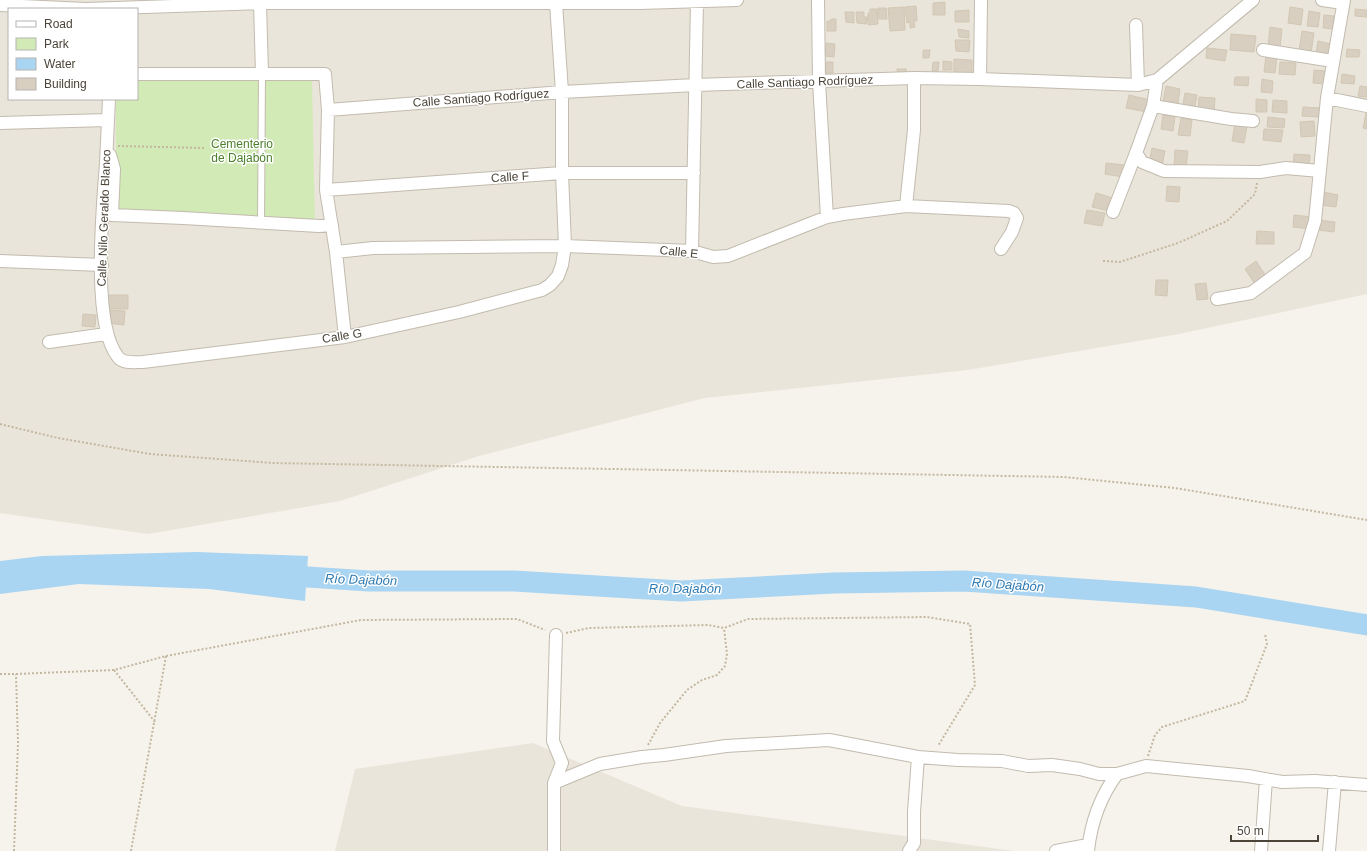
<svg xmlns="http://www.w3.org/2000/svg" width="1367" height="851" font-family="Arial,sans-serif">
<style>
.residential{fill:#eae5da;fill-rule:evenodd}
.green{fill:#d2eab5}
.water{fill:#a9d4f2}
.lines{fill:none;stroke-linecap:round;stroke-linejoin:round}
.river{stroke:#a9d4f2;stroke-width:21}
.building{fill:#d8cfc1;stroke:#d3c7b4}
.service-casing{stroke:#c2bbae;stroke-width:8}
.minor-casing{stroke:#c2bbae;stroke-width:14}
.path{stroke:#c4b79f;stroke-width:2;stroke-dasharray:2 2;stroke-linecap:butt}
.service{stroke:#fff;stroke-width:6}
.minor{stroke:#fff;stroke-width:12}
.labels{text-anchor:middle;stroke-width:3;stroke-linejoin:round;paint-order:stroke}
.street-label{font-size:12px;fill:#4b4439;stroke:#fff}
.park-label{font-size:12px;fill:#4a7f2a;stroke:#fff}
.water-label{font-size:13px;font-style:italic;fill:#2e7ab2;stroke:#fff}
</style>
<rect width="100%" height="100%" fill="#f6f3ec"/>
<path class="residential" d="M0 0H1367V294L1179 334 968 370 705 398 479 456 340 501 148 534 0 513ZM9 9H137V99H9Z
M533 743 682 806 1014 851H335L355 769Z"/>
<path class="green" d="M137 80 312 81 315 226 116 215V99H137Z"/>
<path class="water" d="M197 552 308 556 305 601 209 589 79 584 0 594V561L42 556Z"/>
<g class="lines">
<path class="river" d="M277 575 369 581H514L681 591 834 583 964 581 1196 597 1367 625"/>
</g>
<path class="building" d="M945 2V15H933V3Z
M916 6 917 21H914L915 27 910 28V22L907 23 905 7Z
M904 7 905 30 890 31 888 8Z
M1290 7 1303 9 1301 25 1288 23Z
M878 8H886L887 19H879Z
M870 9H877L878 24 868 25V13H870Z
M1355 9 1367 10V17L1355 16Z
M969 10V22H955V11Z
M1309 11 1320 13 1318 27 1307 26Z
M845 12H854V23L846 22Z
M856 12H864V17H868L866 24 857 23Z
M1324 15 1334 16 1333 29 1323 28Z
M831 19H836V31H827V21H831Z
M1270 27 1282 29 1280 48 1268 47Z
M958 29 969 31V38L959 37Z
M1302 31 1314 33 1311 53 1299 51Z
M1231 34 1256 36 1254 52 1230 50Z
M955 40H970L969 52 956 51Z
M1318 41 1331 44 1329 56 1316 53Z
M826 43 835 44 834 57 825 56Z
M1207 48 1227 50 1225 61 1206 58Z
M1347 49 1360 50 1359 57H1346Z
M923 50H930L929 58H923Z
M1266 56 1277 57 1275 73 1264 72Z
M954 59 972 60V77L954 76Z
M943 61 952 62V70H943Z
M826 62H833V73H826Z
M933 62H939L938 71H932Z
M1280 62 1296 63 1295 75 1279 74Z
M897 69H906L907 80H897Z
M1314 70 1326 71 1324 84 1313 83Z
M1342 74 1355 76 1354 84 1341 83Z
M1235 77H1249L1248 86 1234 85Z
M1262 79 1273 81 1272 93 1261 92Z
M1166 86 1180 89 1178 103 1163 101Z
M1360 86 1367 87V97L1358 96Z
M1185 93 1197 95 1194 111 1182 109Z
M1129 95 1150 100 1147 112 1126 108Z
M1199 97 1215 98 1214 113 1198 112Z
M1256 99 1267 100V112H1256Z
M1273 100 1287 101V113L1272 112Z
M1303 107 1320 108 1319 117 1302 116Z
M1366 113H1367V129L1363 128Z
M1163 115 1175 117 1173 131 1161 129Z
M1268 117 1285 119 1284 128 1267 127Z
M1181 118 1192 120 1190 136 1178 135Z
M1314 121 1315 136 1301 137 1300 122Z
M1235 124 1247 126 1244 143 1232 141Z
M1264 129 1283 130 1281 142 1263 140Z
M1152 148 1165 151 1162 166 1149 164Z
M1175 150 1188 151 1186 167 1174 166Z
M1294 154 1310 155 1309 169 1293 168Z
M1106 163 1125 165 1123 177 1105 174Z
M1167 186 1180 187 1179 202 1166 201Z
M1323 192 1338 195 1336 207 1321 205Z
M1096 193 1113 198 1109 211 1092 207Z
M1087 210 1105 213 1102 226 1084 223Z
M1294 215 1312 217 1311 229 1293 227Z
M1319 220 1335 222 1334 232 1318 230Z
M1257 231 1274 232V244H1256Z
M1256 261 1266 276 1255 284 1245 269Z
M1156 280H1168L1167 296 1155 295Z
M1206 283 1208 299 1197 300 1195 284Z
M105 295H128V309H105Z
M108 310 125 311 124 325 107 323Z
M83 314 96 315 95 327 82 326Z"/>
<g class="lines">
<g class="service-casing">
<path id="service" d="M261 223 262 74"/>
</g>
<g class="minor-casing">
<path id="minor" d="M818 0 819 82 827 217
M1322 0 1343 3
M260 3 262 74
M0 5 86 9 260 3H640L737 0
M1136 25 1138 85
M1263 50 1333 61
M137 74H325L328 110 326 190 336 252 345 337
M980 79 981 0
M1327 98 1367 106
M109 99C108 120 107 141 106 163 103 205 91 324 118 357 123 364 135 362 143 362L345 337 459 312 542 290 550 285 558 276 562 265 565 246 562 173V92L556 3
M1153 106 1231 119 1253 121
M328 110 562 92 695 85 914 78 980 79 1138 85 1157 80 1253 0
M0 123 108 120
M1136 153 1142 162 1164 171 1260 172 1286 168 1320 171
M110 155 114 169 112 215 183 218 319 226 332 225
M326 190 562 173H694
M906 206 914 130V78
M1113 212 1136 153 1153 106 1157 80
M692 251 697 2
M336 252 373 248 565 246 692 251 713 257 728 256 827 217 843 214 906 206 1009 211 1014 213 1017 218 1012 232 1001 249
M0 261 102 265
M1217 299 1251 293 1305 253 1315 221 1327 98 1344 0
M49 342 106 334
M554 783 600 764 642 757 664 755 726 746 829 740 918 757 958 760 1002 761 1028 766 1052 765 1080 769 1099 774H1117L1146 766 1248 776 1282 782 1315 781 1367 785
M554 851V783L562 763 553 741 556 635
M909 851 914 843V812L918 757
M1056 851 1088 845
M1088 851C1091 822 1100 797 1117 774
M1261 851 1266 779
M1329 851 1335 782"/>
</g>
<path class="path" d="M118 146 205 148
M1103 261 1120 262 1178 243 1227 221 1255 194 1257 183
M0 424 58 438 150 454 273 463 1064 477 1175 488 1367 520
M566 633 589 628 708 625 724 628 748 619 927 617 970 624 975 685 938 746
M114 670 155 722
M0 674H16L114 670 166 656 361 620 517 619 545 630
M648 745 660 723 687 690 702 680 717 675 725 666 727 654 724 628
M1148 756 1155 735 1162 727 1245 701 1267 644 1265 634
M14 851 18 743 16 674
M131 851 166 656"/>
<use href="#service" class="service"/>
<use href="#minor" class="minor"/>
</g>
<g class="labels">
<g class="street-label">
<text transform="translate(805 82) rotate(-2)" y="4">Calle Santiago Rodríguez</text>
<text transform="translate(481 98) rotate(-4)" y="4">Calle Santiago Rodríguez</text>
<text transform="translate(510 177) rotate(-4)" y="4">Calle F</text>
<text transform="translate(104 218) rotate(-88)" y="4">Calle Nilo Geraldo Blanco</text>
<text transform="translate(679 252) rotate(6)" y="4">Calle E</text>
<text transform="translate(342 336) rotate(-9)" y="4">Calle G</text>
</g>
<g class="park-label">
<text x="242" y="148">Cementerio<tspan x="242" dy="14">de Dajabón</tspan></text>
</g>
<g class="water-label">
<text transform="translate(361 579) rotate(2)" y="5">Río Dajabón</text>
<text transform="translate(1008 584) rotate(4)" y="5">Río Dajabón</text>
<text x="685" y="593">Río Dajabón</text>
</g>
</g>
<rect x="8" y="8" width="130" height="92" fill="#ffffff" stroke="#b7b4b0"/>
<rect x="16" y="21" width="20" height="6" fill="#ffffff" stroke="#b7b4b0"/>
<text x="44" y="28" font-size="12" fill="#4b4439">Road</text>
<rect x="16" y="38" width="20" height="12" fill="#d2eab5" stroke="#b7b4b0"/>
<text x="44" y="48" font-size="12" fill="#4b4439">Park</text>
<rect x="16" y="58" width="20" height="12" fill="#a9d4f2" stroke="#b7b4b0"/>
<text x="44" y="68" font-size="12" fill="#4b4439">Water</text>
<rect x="16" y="78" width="20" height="12" fill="#d8cfc1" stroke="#b7b4b0"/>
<text x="44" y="88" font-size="12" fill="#4b4439">Building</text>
<path d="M1231 835v6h87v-6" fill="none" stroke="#4b4439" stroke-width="2"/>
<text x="1237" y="835" font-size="12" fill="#4b4439" stroke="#ffffff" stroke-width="3" paint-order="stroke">50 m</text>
</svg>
